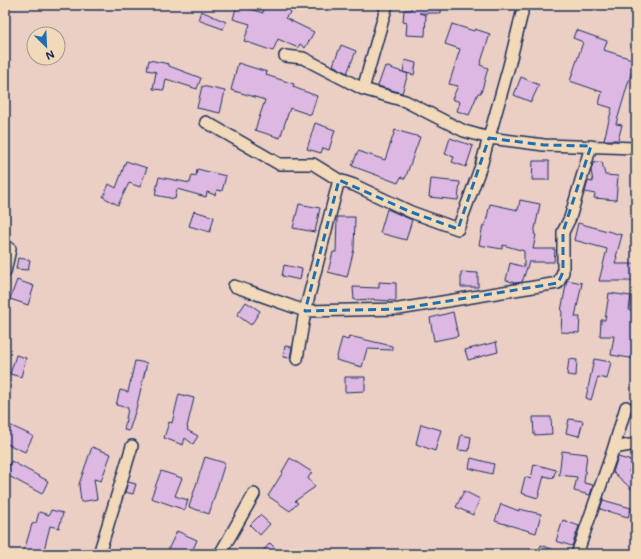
<svg xmlns="http://www.w3.org/2000/svg" width="641" height="559" font-family="Mali,sans-serif">
<style>
.building{fill:#ddb8e2;stroke:#1b2f5e}
.lines{fill:none;stroke-linecap:round;stroke-linejoin:round}
.minor-casing{stroke:#1b2f5e;stroke-width:14}
.minor{stroke:#f1d9b9;stroke-width:11}
.marked{fill:none;stroke:#1f6fb2;stroke-width:3;stroke-dasharray:8 5;stroke-linejoin:round}
</style>
<rect width="100%" height="100%" fill="#ebcfc5"/>
<filter id="ink" filterUnits="userSpaceOnUse"><feTurbulence type="fractalNoise" baseFrequency=".025" numOctaves="2"/><feDisplacementMap in="SourceGraphic" scale="8" xChannelSelector="R" yChannelSelector="G"/><feConvolveMatrix kernelMatrix="1 2 1 2 8 2 1 2 1" color-interpolation-filters="sRGB"/></filter>
<g filter="url(#ink)">
<path class="building" d="M237 5 263 13V5H298L285 18 314 32 305 48 300 44 298 48 278 39 273 51 244 41 250 24 233 19Z
M411 5 441 7V13H419L426 15 425 36 406 35 407 23 403 22 404 10H411Z
M201 11 226 22 223 29 198 20Z
M452 24 474 31 475 29 490 34 480 65 488 68 481 93H478L469 115 457 111 460 102 452 99 458 86 449 84 460 49 445 44Z
M576 30 607 41 604 50 635 60 616 124 622 125 618 140H604L612 108 599 104 602 92 570 81 583 42 573 38Z
M341 45 356 51 347 73 333 65Z
M149 60 169 64V66L201 78 197 89 166 79 164 90 153 89 156 72 147 70Z
M405 60 416 63 414 75 403 72Z
M238 63 267 72 266 75 294 84 293 87 317 96 311 115 290 108 280 138 255 130 265 100 231 90Z
M385 66 408 74 402 93 378 86Z
M521 77 539 85 531 102 514 95Z
M202 86 225 91 220 113 197 108Z
M315 123 335 130 329 150 323 148 321 153 307 149Z
M395 130 420 137 405 179 401 177 398 183 352 166 358 151 385 160Z
M450 138 473 146 466 167 452 162 454 157 445 154Z
M126 161 147 168 140 187 129 183 118 205 103 197 109 184 116 188Z
M533 161H549V180H532Z
M602 162 605 175 618 176 616 200 594 198 595 194 585 192 588 181 593 182 591 170 593 163Z
M197 169 226 176 222 191 217 190 215 195 207 192 206 197 177 189 175 199 155 195 159 177 190 183 192 175 196 176Z
M431 179 460 182 458 200 429 197Z
M520 200 540 204 534 234 536 235 533 249H555L554 262H529L522 282 515 283 506 280 510 263 524 267V251L503 245 502 249 479 245 483 225 485 226 490 204 518 210Z
M299 204 320 208 315 232 293 228Z
M387 209 412 220 406 240 380 233Z
M194 211 214 217 210 232 189 226Z
M337 217H355L354 249 347 277 328 272 333 252H336Z
M578 223 622 235 616 257H617L615 264H636V281H599L607 249 574 240Z
M18 258 30 260 28 270 16 269Z
M284 265 302 269 300 280 282 276Z
M461 272 478 273V287H461Z
M17 280 34 286 28 305 10 299Z
M567 280 582 283 575 317H580L579 333 561 332 562 311H561Z
M379 282 396 283V301L374 300V299L354 300 353 287 379 288Z
M609 293 631 296 629 310 636 313V359L611 355 614 336H600L601 320H605Z
M246 302 260 311 251 325 237 315Z
M453 312 458 336 434 341 430 318Z
M349 336 392 346V350L367 349 362 367 336 360 342 338 348 340Z
M496 342 498 352 468 360 465 350Z
M285 346 292 347 290 358 283 357Z
M16 355 26 358 21 377 10 374Z
M569 359 577 360 576 376 567 375Z
M594 359 611 362 607 379 598 377 591 400 586 398Z
M135 361 147 363 136 409 129 431 124 430 128 408 116 405 120 390 128 392Z
M345 377H365V391L345 392Z
M179 394 194 398 187 427 188 428 187 430 198 436 193 444 185 438 183 445 164 438 169 422 172 423Z
M533 417H551L552 434 534 435Z
M569 419 583 421 579 436 566 433Z
M5 423 33 436 25 452 5 443Z
M421 424 441 430 435 451 416 444Z
M461 435 471 437 469 451 458 450Z
M92 447 111 454 101 481 94 479 97 499 81 502 79 484Z
M562 451 587 454 584 483 593 485 590 495 574 491 577 477 559 475Z
M205 457 225 463 209 514 189 507Z
M618 457 632 461 629 472H636V493L613 472Z
M290 458 312 472 308 478 315 487 295 501 298 503 290 511 268 496 283 472H282Z
M471 458 494 464 492 474 469 468Z
M11 461 48 481 42 494 5 474Z
M534 464 556 470 553 478 544 476 538 498 521 493 525 477 531 479Z
M161 471 182 478 175 496 188 500 185 510 151 498Z
M128 482 136 484 133 494 125 492Z
M464 491 480 499 473 515 456 507Z
M603 500 631 508 628 517 600 509Z
M501 504 519 511V509L541 514 536 533 495 521Z
M51 510 63 513 59 528 50 526 43 554H23L32 524 36 523 39 512 49 515Z
M260 515 270 524 260 535 250 525Z
M563 520 579 526 572 546 556 541Z
M177 531 197 540 191 554H166Z
M270 543 281 554H260Z
M541 545 562 553V554H537Z"/>
<g class="lines">
<g class="minor-casing">
<path id="minor" d="M285 56 303 58 363 89 405 101 464 131 489 138 544 145 636 148
M363 89 387 5
M206 122 279 164H313L339 180
M5 245 10 249 5 272
M234 286 305 311 399 309 558 283 563 272V232L570 218 591 146
M297 359 305 311 339 180 354 185 411 212 458 229 481 166 509 66 522 13
M613 450 626 407
M99 554 132 446
M220 554 254 494
M577 554 613 450 619 447 636 444"/>
</g>
<use href="#minor" class="minor"/>
</g>
</g>
<path class="marked" d="M489 138 544 145 591 146 563 232V272L558 283 399 309 305 311 339 180 411 212 458 229Z"/>
<rect width="641" height="559" fill="none" stroke="#f1d9b9" stroke-width="20"/>
<rect x="10" y="10" width="621" height="539" fill="none" stroke="#1b2f5e" stroke-width="1.5" filter="url(#ink)"/>
<g transform="translate(46 46) rotate(156)"><circle r="19" fill="#f1d9b9" stroke="#9b9595"/>
<path d="M0-3L7 15L0 10L-7 15Z" fill="#1f6fb2"/>
<text y="-6" font-size="11" font-weight="bold" text-anchor="middle" fill="#1b2f5e">N</text>
</g>
</svg>
